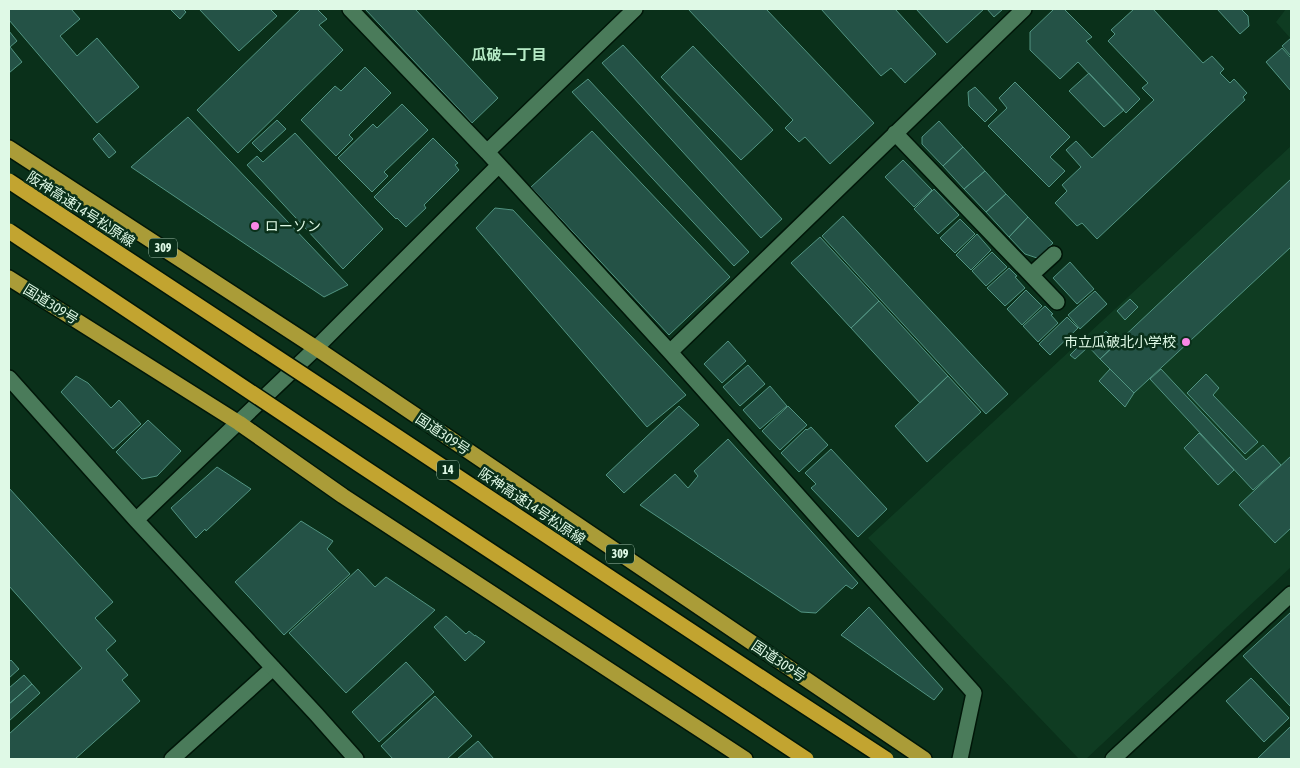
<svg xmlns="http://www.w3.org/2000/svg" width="1300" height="768" font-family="'Asap Condensed','Noto Sans JP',sans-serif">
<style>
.built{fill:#0f3c22}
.building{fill:#245246;stroke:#529482}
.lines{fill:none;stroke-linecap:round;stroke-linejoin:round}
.pedestrian-casing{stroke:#001608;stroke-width:18}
.minor-casing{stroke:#001608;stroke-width:18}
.trunk-casing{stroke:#001608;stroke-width:18}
.pedestrian{stroke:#4a7b5a;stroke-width:15}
.minor{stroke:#4a7b5a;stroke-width:15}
.trunk{stroke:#aa9c38;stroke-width:15}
.motorway-bridge-casing{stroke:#001608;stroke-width:18;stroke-linecap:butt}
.motorway-bridge{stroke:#c2a430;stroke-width:15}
.poi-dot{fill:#fa87e6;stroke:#0a301a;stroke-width:2}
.labels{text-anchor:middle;stroke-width:5;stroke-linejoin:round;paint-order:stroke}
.shield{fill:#0a301a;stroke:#9fbda9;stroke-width:1}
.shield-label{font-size:12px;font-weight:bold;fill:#dff9e6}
.street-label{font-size:14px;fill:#dff9e6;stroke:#0a301a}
.poi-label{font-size:14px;fill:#dff9e6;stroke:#0a301a;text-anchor:start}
.neighbourhood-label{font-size:15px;font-weight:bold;fill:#b6ebc6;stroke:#0a301a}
</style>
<rect width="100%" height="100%" fill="#0a301a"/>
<path class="built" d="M1286 9H1291V39L1276 22Z
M1291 146V567L1086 759H1079L868 538Z"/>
<path class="building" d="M9 9H71L80 19 60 36 77 56 97 38 139 87 97 123 9 20Z
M170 9H183L186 12 180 19Z
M199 9H270L277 16 239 51Z
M301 9H317L327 19 319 25 343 50 238 153 197 110Z
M365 9H415L498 98 472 123Z
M688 9H766L874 123 830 164 805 137 799 142 785 128 793 120Z
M821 9H895L936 54 905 83 891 68 881 76Z
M916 9H984L947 43Z
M987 9H1003L994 17Z
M1054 9H1064L1092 37 1086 41 1140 99 1126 113 1078 62 1060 79 1030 50V32Z
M1134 9H1153L1203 63 1212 56 1224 69 1220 73 1230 83 1234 79 1247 93 1243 97 1245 100 1097 239 1082 223 1077 226 1055 203 1067 191 1062 185 1081 167 1066 150 1076 141 1092 158 1154 100 1142 88 1148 83 1108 41 1115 34 1111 30Z
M1217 9H1241L1248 16 1249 26 1240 34Z
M9 31 17 41 10 47 22 62 9 73Z
M1291 38V56L1282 46Z
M623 45 782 219 761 238 602 63Z
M693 46 773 130 741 160 661 77Z
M1282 48 1291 58V91L1266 62Z
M365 67 391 93 349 135 353 139 336 156 301 120 335 86 341 91Z
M1089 73 1124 110 1104 127 1069 91Z
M588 79 749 252 734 266 572 92Z
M1015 82 1070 137 1050 157 1065 171 1049 187 988 126 1007 108 999 98Z
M975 87 997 110 985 122 969 106 968 92Z
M402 104 428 130 384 172 388 176 372 192 338 158 373 124 377 128Z
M188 117 348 285 324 297 131 167Z
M277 120 286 129 261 152 252 143Z
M939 121 963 147 943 166 922 144V137Z
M592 131 730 277 669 335 531 187Z
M99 133 116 152 109 158 93 139Z
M295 133 383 229 343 269 247 165 257 156 263 162Z
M433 138 458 163 455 165 459 170 424 205 426 208 406 227 397 218 396 219 374 197Z
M963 147 985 171 964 189 943 166Z
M903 160 932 190 914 207 885 177Z
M985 171 1006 194 986 212 964 189Z
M1291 179V247L1134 393 1100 359Z
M934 189 959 215 938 234 914 209Z
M1006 194 1028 217 1009 237 986 212Z
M495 208 513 210 686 395 647 427 476 228Z
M843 216 1008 394 986 414 822 236Z
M1028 217 1053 243 1037 258 1025 254 1009 237Z
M960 219 975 234 955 253 940 238Z
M977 234 991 250 971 270 956 255Z
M820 237 879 301 851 328 791 263Z
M992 252 1007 267 986 286 972 271Z
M1070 262 1094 289 1077 304 1053 278Z
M1009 268 1017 276 1015 277 1025 288 1005 306 987 288Z
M1026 290 1042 306 1022 325 1007 309Z
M1095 291 1107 304 1080 329 1068 315Z
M1130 299 1138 307 1125 320 1117 311Z
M879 301 948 376 920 403 851 328Z
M1045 306 1053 314 1051 315 1058 323 1038 342 1023 326Z
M1067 317 1078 328 1050 355 1039 344Z
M1106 331 1117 343 1100 359 1089 347Z
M728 341 746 361 722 383 704 364Z
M1082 343 1087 348 1075 359 1070 355Z
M748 365 765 384 740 406 723 387Z
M1110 369 1134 393 1125 407 1099 381Z
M1161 369 1246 460 1263 445 1281 465 1253 490 1150 379Z
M1206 374 1219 388 1213 395 1258 442 1245 454 1187 393Z
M76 376 88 383 111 408 119 400 141 424 113 449 61 392Z
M948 376 981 412 927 462 895 426Z
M770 386 787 406 760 429 743 410Z
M679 406 699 425 624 493 606 475Z
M788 406 807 425 780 450 762 431Z
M148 420 181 451 157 476 142 479 116 452Z
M811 427 828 445 799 472 781 453 806 429 807 430Z
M1199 433 1234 470 1218 485 1184 448Z
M728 439 858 583 852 589 846 585 816 613 801 612 640 505 675 474 688 488 698 476 694 471Z
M831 449 887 509 858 537 811 488 816 484 805 473Z
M1291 456V528L1275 543 1239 505Z
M217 467 251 489 206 531 205 529 196 538 171 508Z
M9 488 113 602 95 618 116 641 106 650 128 675 122 680 140 701 75 759H9V734L82 668 9 586Z
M301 521 333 541 327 549 350 574 284 635 235 582Z
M358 569 375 587 386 577 435 610 346 693 289 633Z
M869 607 943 689 934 700 841 635Z
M1291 612V707L1243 656Z
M446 616 466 634 469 631 475 636V635L485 642 465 661 434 627Z
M11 660 19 669 9 678V662Z
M406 662 434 692 379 742 352 712Z
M24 675 32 684 9 704V688Z
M1251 678 1289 718 1264 742 1226 701Z
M32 684 40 693 9 721V704Z
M435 696 472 736 447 759H393L381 746Z
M1291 726V759H1257Z
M478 741 494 759H457Z"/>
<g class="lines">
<g class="pedestrian-casing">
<path id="pedestrian" d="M172 759 273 668"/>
</g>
<g class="minor-casing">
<path id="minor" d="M350 9 487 152 670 352 974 693 960 759
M895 133 1057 302
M487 152 635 9
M1031 275 1054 254
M670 352 1024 9
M9 378 136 520 316 714 356 759
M136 520 316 348 499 165
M1113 759 1291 594"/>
</g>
<g class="trunk-casing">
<path id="trunk" d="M9 148 316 348 924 759
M9 278 239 423 343 496 745 759"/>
</g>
<use href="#pedestrian" class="pedestrian"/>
<use href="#minor" class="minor"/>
<use href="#trunk" class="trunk"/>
<g class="motorway-bridge-casing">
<path id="motorway-bridge" d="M9 181 387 430 780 690 886 759
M9 231 360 465 806 759"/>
</g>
<use href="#motorway-bridge" class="motorway-bridge"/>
</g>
<g class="poi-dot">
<circle cx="255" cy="226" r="5"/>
<circle cx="1186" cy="342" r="5"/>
</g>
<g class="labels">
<g class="shield">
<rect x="149" y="238.5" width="28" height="19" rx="4"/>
<rect x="437" y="460.5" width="22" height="19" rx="4"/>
<rect x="606" y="544.5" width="28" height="19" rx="4"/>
</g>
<g class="shield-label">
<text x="163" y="252">309</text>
<text x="448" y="474">14</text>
<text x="620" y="558">309</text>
</g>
<g class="street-label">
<text transform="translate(81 209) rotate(33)" y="5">阪神高速14号松原線</text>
<text transform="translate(51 304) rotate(32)" y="5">国道309号</text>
<text transform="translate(443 434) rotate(34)" y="5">国道309号</text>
<text transform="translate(532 506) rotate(34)" y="5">阪神高速14号松原線</text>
<text transform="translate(779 661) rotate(34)" y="5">国道309号</text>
</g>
<g class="poi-label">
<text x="265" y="231">ローソン</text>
<text x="1176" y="347" text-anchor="end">市立瓜破北小学校</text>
</g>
<g class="neighbourhood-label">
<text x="509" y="60">瓜破一丁目</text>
</g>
</g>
<rect width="1300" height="768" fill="none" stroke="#dff9e6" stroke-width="20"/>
</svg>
